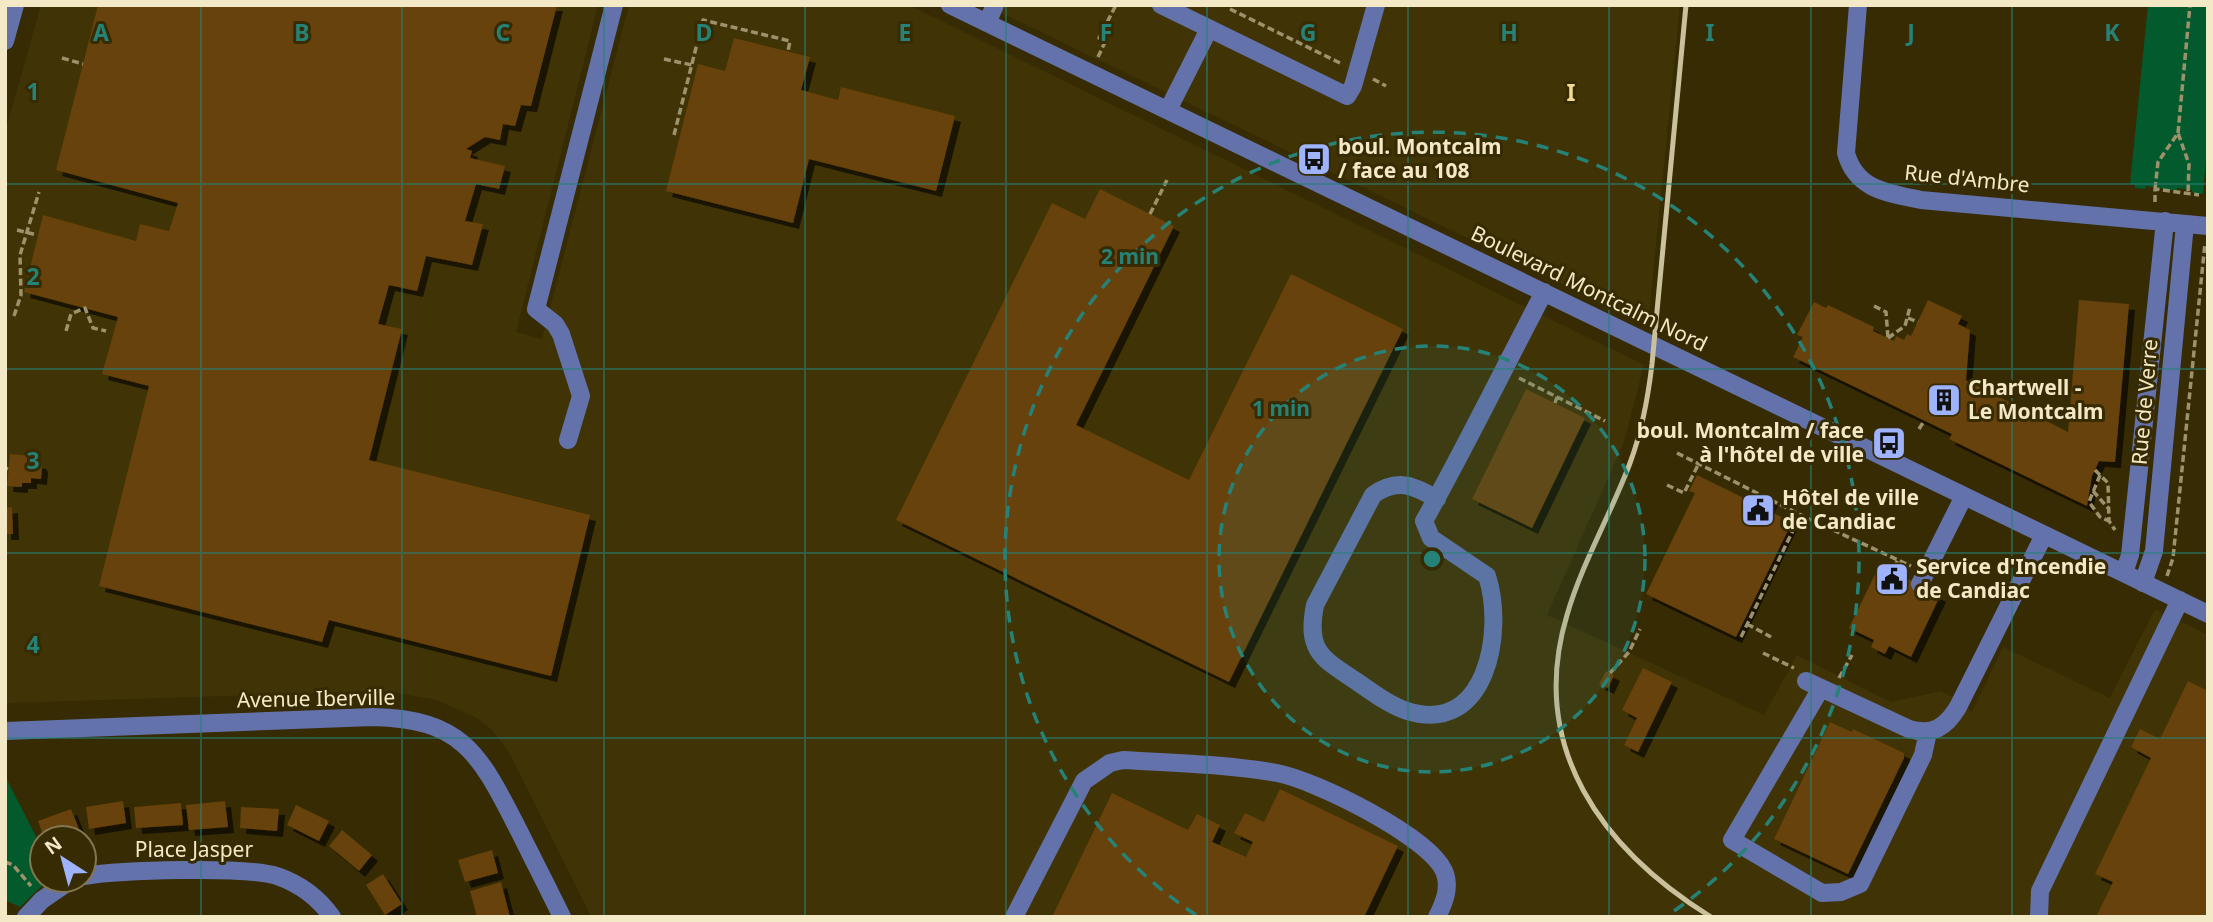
<svg xmlns="http://www.w3.org/2000/svg" width="2213" height="922" font-family="'Noto Sans',sans-serif">
<style>
.built{fill:#403305}
.green{fill:#035a2c}
.building{fill:#674207;filter:url(#shadow)}
.lines{fill:none;stroke-linecap:round;stroke-linejoin:round}
.path{stroke:#9d926c;stroke-width:3.5;stroke-dasharray:7 3.5;stroke-linecap:butt}
.minor{stroke:#6372ab;stroke-width:18}
.rail{stroke:#cbc09c;stroke-width:5}
.grid{fill:none;stroke:#268277;stroke-width:2;stroke-opacity:0.55}
.ring{fill:none;stroke:#268277;stroke-width:3.5;stroke-dasharray:12 9}
.labels{text-anchor:middle;stroke-width:6;stroke-linejoin:round;paint-order:stroke}
.poi-label{font-size:21px;font-weight:bold;fill:#f4e9c6;stroke:#362b03;text-anchor:start}
.street-label{font-size:21px;fill:#f4e9c6;stroke:#362b03}
.neighbourhood-label{font-size:23px;font-weight:bold;fill:#f1da91;stroke:#362b03}
.grid-label{font-size:23px;text-anchor:middle;font-weight:bold;fill:#268277;stroke:#362b03;stroke-width:6;stroke-linejoin:round;paint-order:stroke}
.centre{fill:#268277;stroke:#362b03;stroke-width:3.5}
.ring-label{font-size:21px;text-anchor:middle;font-weight:bold;fill:#268277;stroke:#362b03;stroke-width:6;stroke-linejoin:round;paint-order:stroke}
</style>
<defs>
<filter id="shadow"><feDropShadow dx="6" dy="6" stdDeviation="0" flood-color="#0009"/></filter>
</defs>
<rect width="100%" height="100%" fill="#362b03"/>
<path class="built" d="M41 5H598L516 332 542 339 629 5H909L1644 365 1624 442 1547 615 1764 715 1797 655 1891 702 1941 691 1961 701 1972 712 2003 647 2110 698 2155 609 2208 635V917H591L509 752 492 730 477 718 437 700 385 691 8 703 5 710V132Z
M985 5H1680L1648 325 1627 315Z"/>
<path class="green" d="M2148 5H2208V138L2203 194 2193 193 2192 190 2177 188V191L2146 186 2145 189 2135 188V185L2130 184Z
M5 776 42 848V880H48L20 907 5 900Z"/>
<path class="building" d="M98 5H557L531 106 521 105 515 126 503 124 500 140 485 137 466 149 472 151 470 158 505 166 499 189 476 184 465 221 483 224 472 265 426 256 417 291 389 285 378 324 402 329 369 460 590 515 551 676 329 620 322 642 99 586 149 386 102 374 118 317 24 292 43 215 136 241 140 224 169 231 178 203 56 170Z
M734 38 810 57 801 90 838 100 841 87 955 116 936 191 809 159 793 223 666 191 698 64 725 71Z
M1100 189 1174 226 1076 425 1189 480 1291 274 1403 329 1229 682 896 520 1052 203 1085 219Z
M1928 300 1962 316 1958 324 1970 330 1966 380 2068 432 2079 300 2129 304 2115 462 2099 461 2092 476 2087 506 1949 439 1952 434 1793 357 1803 337 1797 335 1814 302 1826 308 1828 305 1874 327 1873 331 1894 341 1896 336 1904 340 1907 334 1911 336Z
M1526 389 1585 418 1532 528 1472 499Z
M10 454 31 456V462L40 463 42 466 41 479 31 478V483H22V487L7 486Z
M1697 475 1750 501 1755 492 1764 496 1772 500 1767 510 1792 522 1736 637 1646 594 1695 493 1689 491Z
M12 507 13 534H5V508Z
M1880 564 1903 572 1901 575 1940 596 1911 657 1889 646 1885 654 1871 647 1874 640 1849 628Z
M1643 668 1672 682 1638 752 1624 745 1637 718 1622 710Z
M1606 671 1614 675 1608 688 1599 684Z
M2188 681 2208 691V917H2096L2113 882 2095 874 2151 758 2131 747 2140 729 2160 739Z
M1830 722 1852 732 1853 729 1904 753V758L1848 874 1774 839Z
M1280 789 1398 846 1364 917H1052L1112 793 1188 830 1197 814 1220 825 1212 842 1246 857 1253 842 1234 833 1245 813 1264 822Z
M123 801 126 823 89 829 86 807Z
M225 801 228 827 189 830 186 805Z
M181 803 183 825 136 828 134 807Z
M296 805 329 821 319 841 287 825Z
M241 807 279 809 277 831 240 828Z
M71 809 79 829 55 838H44L38 821Z
M342 830 372 855 359 871 329 846Z
M492 850 498 873 465 882 458 860Z
M383 874 402 904 385 915 366 885Z
M501 882 510 917H477L470 891Z"/>
<g class="lines">
<path class="path" d="M1230 9 1342 64
M1098 57 1105 42 1099 38 1116 5
M62 58 83 64
M664 59 692 65
M1373 79 1386 86
M2178 133 2190 5
M674 135 703 20 790 41 788 51
M2155 189 2158 162 2178 133 2189 164 2188 193
M2155 202V189L2199 195
M1150 214 1167 180
M17 230 37 235
M1874 306 1886 312 1888 338
M14 316 21 295 20 255 39 192
M1908 318 1918 322
M66 331 71 314 85 308 93 328 106 331
M1888 338 1905 326 1910 307
M1519 378 1605 421
M1555 403 1557 397
M1919 429 1924 421
M5 449V453
M1677 453 1815 522
M5 468 8 469
M2095 470 2108 483 2109 521 2115 530
M2100 475 2089 502 2100 517 2109 521
M1667 485 1684 493 1698 465
M2093 491 2108 508
M1833 530 1911 566
M1894 567 1898 560
M2167 576 2173 558 2205 243
M1747 624 1771 637
M1741 637 1801 514
M1763 653 1794 668
M1610 673 1629 652 1640 629
M1839 678 1852 655
M5 862 13 865 31 886"/>
<path class="minor" d="M950 5 2208 614
M1161 5 1347 96 1353 86 1376 5
M1858 5 1846 153C1856 190 1888 193 1921 200L2208 226
M987 23 995 5
M5 41 15 5
M1168 110 1209 29
M568 440 581 396 561 334 555 324 536 309 614 5
M1437 499C1413 485 1397 478 1373 495L1315 605C1306 650 1321 658 1356 681 1372 692 1389 705 1407 711 1487 736 1505 631 1487 576L1431 538 1424 521C1466 446 1504 368 1544 292
M2124 573 2130 555 2165 221
M2143 583 2154 551 2185 224
M1920 584 1964 496
M1806 681 1909 729C1933 736 1946 727 1958 707L2044 535
M1821 688 1732 840 1822 893 1841 892 1860 884 1923 755 1928 732
M5 731 373 717C462 719 479 753 516 825 531 855 547 886 562 917
M84 876C120 870 244 866 277 876 300 884 318 897 332 917
M26 917 42 900 71 880
M1014 917 1084 781 1110 763 1123 760C1174 763 1227 764 1277 773 1315 780 1428 836 1444 871 1451 887 1444 903 1437 917
M2039 917 2040 891 2180 600"/>
<path class="rail" d="M1686 5 1652 364C1648 398 1642 431 1630 463 1611 514 1582 563 1567 615 1527 748 1603 850 1711 917"/>
</g>
<path class="grid" d="M201 5V917M402 5V917M604 5V917M805 5V917M1006 5V917M1207 5V917M1408 5V917M1609 5V917M1811 5V917M2012 5V917M5 184H2208M5 369H2208M5 553H2208M5 738H2208"/>
<circle cx="1432" cy="559" r="213" fill="#268277" fill-opacity=".12"/>
<g class="ring">
<circle cx="1432" cy="559" r="213"/>
<path d="M1196 915A427 427 0 1 1 1668 915"/>
</g>
<defs>
<g id="bus-square" transform="scale(1.75)"><rect x="-9" y="-9" width="18" height="18" rx="4" fill="#9fb3fd" stroke="#362b03"/><path d="M-5-6H5V4H4V6H2V4H-2V6H-4V4H-5ZM-3.5-4V0h7V-4ZM-3.5 1.2v1.5H-2V1.2ZM2 1.2v1.5H3.5V1.2Z" fill="#111"/></g>
<g id="building-square" transform="scale(1.75)"><rect x="-9" y="-9" width="18" height="18" rx="4" fill="#9fb3fd" stroke="#362b03"/><path d="M-4-6H4V6H1V3H-1V6H-4ZM-2.5-4.3h1.7v1.8h-1.7ZM.8-4.3h1.7v1.8H.8ZM-2.5-1h1.7V.8h-1.7ZM.8-1h1.7V.8H.8Z" fill="#111"/></g>
<g id="civic-square" transform="scale(1.75)"><rect x="-9" y="-9" width="18" height="18" rx="4" fill="#9fb3fd" stroke="#362b03"/><path d="M-.6-6.5H3V-4.5H.6V-3L4-1V1h2V6H-6V1h2V-1L-.6-3ZM-1.2 2.5V6h2.4V2.5Z" fill="#111"/></g>
</defs>
<g fill-rule="evenodd">
<use href="#bus-square" x="1314" y="159"/>
<use href="#building-square" x="1944" y="400"/>
<use href="#bus-square" x="1889" y="443"/>
<use href="#civic-square" x="1758" y="510"/>
<use href="#civic-square" x="1892" y="579"/>
</g>
<g class="labels">
<g class="poi-label">
<text x="1338" y="154">boul. Montcalm<tspan x="1338" dy="24">/ face au 108</tspan></text>
<text x="1968" y="395">Chartwell -<tspan x="1968" dy="24">Le Montcalm</tspan></text>
<text x="1864" y="438" text-anchor="end">boul. Montcalm / face<tspan x="1864" dy="24">à l'hôtel de ville</tspan></text>
<text x="1782" y="505">Hôtel de ville<tspan x="1782" dy="24">de Candiac</tspan></text>
<text x="1916" y="574">Service d'Incendie<tspan x="1916" dy="24">de Candiac</tspan></text>
</g>
<g class="street-label">
<text transform="translate(1967 179) rotate(6)" y="7">Rue d'Ambre</text>
<text transform="translate(1589 289) rotate(26)" y="7">Boulevard Montcalm Nord</text>
<text transform="translate(2145 402) rotate(-85)" y="7">Rue de Verre</text>
<text transform="translate(316 699) rotate(-1)" y="7">Avenue Iberville</text>
<text x="194" y="857">Place Jasper</text>
</g>
<g class="neighbourhood-label">
<text x="1571" y="101">I</text>
</g>
</g>
<g class="grid-label">
<text x="101" y="41">A</text>
<text x="302" y="41">B</text>
<text x="503" y="41">C</text>
<text x="704" y="41">D</text>
<text x="905" y="41">E</text>
<text x="1106" y="41">F</text>
<text x="1308" y="41">G</text>
<text x="1509" y="41">H</text>
<text x="1710" y="41">I</text>
<text x="1911" y="41">J</text>
<text x="2112" y="41">K</text>
<text x="33" y="100">1</text>
<text x="33" y="285">2</text>
<text x="33" y="469">3</text>
<text x="33" y="653">4</text>
</g>
<circle cx="1432" cy="559" r="10" class="centre"/>
<g class="ring-label">
<text x="1130" y="264">2 min</text>
<text x="1281" y="416">1 min</text>
</g>
<rect width="2213" height="922" fill="none" stroke="#f4e9c6" stroke-width="14"/>
<g transform="translate(63 859) rotate(324)"><circle r="33" fill="#362b03" stroke="#827751" stroke-width="2"/>
<path d="M0-5L12 26L0 18L-12 26Z" fill="#9fb3fd"/>
<text y="-10" font-size="19" font-weight="bold" text-anchor="middle" fill="#f4e9c6">N</text>
</g>
</svg>
